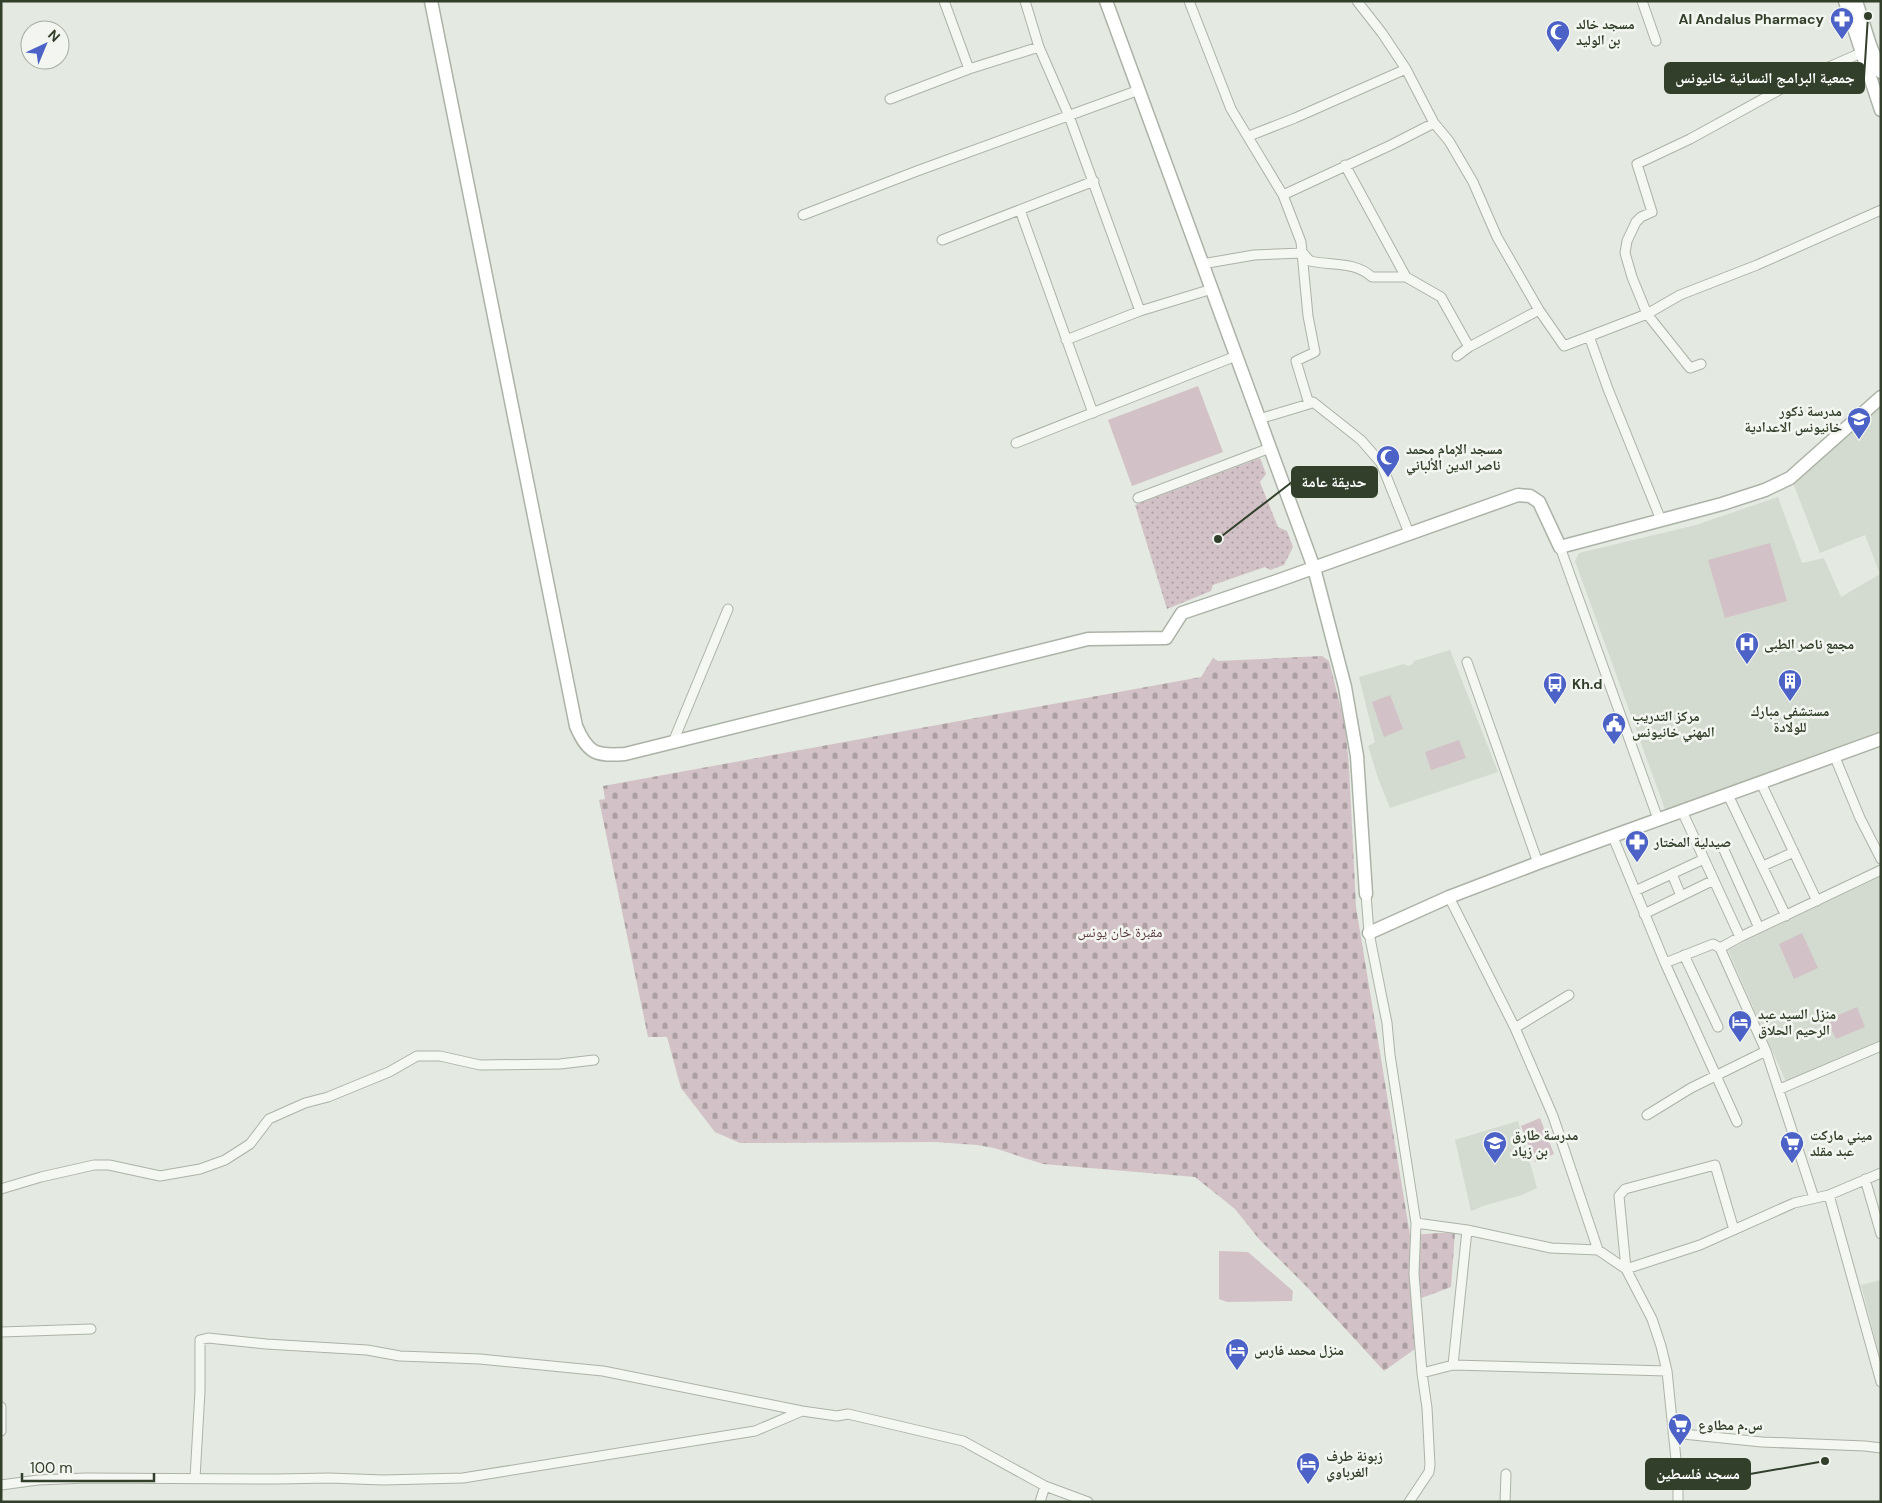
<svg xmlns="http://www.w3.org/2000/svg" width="1882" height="1503" font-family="'DM Sans','Noto Naskh Arabic',sans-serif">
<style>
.built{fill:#d3dacf}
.grass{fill:#d2c2c7}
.cemetery{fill:url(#cemetery-stones)}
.park{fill:url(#park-dots)}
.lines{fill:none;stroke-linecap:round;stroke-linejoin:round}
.street-casing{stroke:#abb3a6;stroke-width:11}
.secondary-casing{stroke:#abb3a6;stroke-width:15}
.street{stroke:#f5f7f3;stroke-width:9}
.secondary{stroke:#fff;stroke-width:12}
.labels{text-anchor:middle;stroke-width:5;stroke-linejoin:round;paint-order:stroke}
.poi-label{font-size:14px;font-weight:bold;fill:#323f2a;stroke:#f3f6f0;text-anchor:start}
.park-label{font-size:14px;fill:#5a383f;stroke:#f3f6f0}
.leader{fill:none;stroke:#323f2a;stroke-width:2}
.callout-dot{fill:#323f2a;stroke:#f3f6f0;stroke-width:2}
.callout{fill:#323f2a;stroke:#323f2a;stroke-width:2}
.callout-label{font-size:15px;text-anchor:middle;font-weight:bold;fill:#fff}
</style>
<defs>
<pattern id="cemetery-stones" width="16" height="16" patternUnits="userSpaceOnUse" patternTransform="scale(1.25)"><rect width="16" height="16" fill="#d2c2c7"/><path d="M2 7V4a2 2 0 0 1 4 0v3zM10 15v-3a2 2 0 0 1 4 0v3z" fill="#ab9fa2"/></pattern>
<pattern id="park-dots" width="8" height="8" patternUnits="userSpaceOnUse" patternTransform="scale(1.25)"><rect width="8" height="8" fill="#d2c2c7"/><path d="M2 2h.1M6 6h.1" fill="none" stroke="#ab9fa2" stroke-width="1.8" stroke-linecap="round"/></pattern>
</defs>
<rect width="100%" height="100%" fill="#e4e9e1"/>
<path class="built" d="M1881 401V733L1666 812 1575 561 1579 553 1696 525 1778 497 1802 563 1824 558 1841 597 1880 574 1865 535 1820 553 1792 480Z
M1450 650 1498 772 1390 808 1378 778 1368 746 1375 742 1359 677 1404 664 1408 666 1413 664 1414 661Z
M1881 874V1043L1787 1084 1728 950 1832 897Z
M1518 1121 1537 1188 1522 1195 1483 1206 1471 1211 1455 1140Z
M1881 1280V1361L1861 1285Z"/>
<path class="grass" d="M1198 386 1223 452 1132 486 1108 420Z
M1770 543 1787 601 1725 618 1708 560Z
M1390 695 1403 729 1384 737 1372 702Z
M1459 740 1466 758 1431 770 1425 752Z
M1802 933 1818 968 1794 979 1779 944Z
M1857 1007 1865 1027 1836 1039 1827 1020Z
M1540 1118 1554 1154 1535 1162 1521 1126Z
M1219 1251 1248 1252 1293 1291 1292 1301 1227 1302 1219 1299Z"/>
<path class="cemetery" d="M1322 656 1329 661 1345 724 1349 766 1356 907 1410 1235 1455 1232 1451 1287 1411 1302 1415 1349 1384 1371 1307 1287 1259 1239 1235 1209 1195 1177 1043 1164 994 1148 977 1145 935 1142 740 1143 715 1132 681 1088 667 1037H648L599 800 605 799 603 786 1201 677 1213 658 1218 661Z"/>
<path class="park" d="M1260 458 1266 474 1260 482 1278 527 1287 531 1293 547 1284 565 1270 570 1265 567 1213 585 1211 591 1167 609 1135 505Z"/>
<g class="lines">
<g class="street-casing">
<path id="street" d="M944 1 969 69
M1025 1 1039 47 1069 116 1140 311
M1189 1 1231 109 1283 195 1301 242 1308 316 1315 352 1296 361 1309 404 1313 402 1361 440 1381 463 1409 533
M1357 1 1382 33 1406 69 1434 123 1449 141 1473 182 1497 237 1539 310 1564 346 1647 314 1680 295 1757 265 1881 210
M1642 1 1656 41
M890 99 969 69 1039 47
M1249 136 1295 118 1406 69
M1345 165 1406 277
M1283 195 1391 145 1434 123
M1020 210 1093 413
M803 215 917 171 1139 90
M942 240 1094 181
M1202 264 1254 255 1303 253 1310 261C1333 266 1354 261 1372 277H1406L1441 297 1469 347
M1589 336 1608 389 1661 520
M1066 340 1140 311 1212 289
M1457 356 1469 347 1539 310
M1701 364 1690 368 1647 314 1632 277 1625 253 1627 241 1636 222 1641 217 1652 212 1637 164 1690 139 1792 83 1861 53
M1259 419 1309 404
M1016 443 1236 356
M1138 498 1270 448
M1560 547 1658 819
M1467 662 1538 863
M673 742 728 609
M1834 755 1860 818 1881 859
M1761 783 1817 901
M1728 795 1786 916
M1682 811 1740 937
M1613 837 1665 963 1737 1122
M1724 850 1759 928
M1763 866 1794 852
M1672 874 1681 896
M1635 891 1704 859
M1366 894 1369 933 1387 1023 1390 1055 1416 1223 1414 1274 1422 1373 1427 1408 1430 1465 1429 1472 1409 1502
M1449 897 1515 1028 1553 1116 1598 1250
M1644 914 1714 880
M1720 948 1740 937 1881 870
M1684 955 1718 1027
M1665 963 1713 944 1720 948 1766 1051 1814 1198
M1515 1028 1569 995
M1780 1089 1881 1046
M1647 1115 1691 1088 1766 1051
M1865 1179 1881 1234
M1 1189 41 1177 94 1165H109L160 1176 200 1169 225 1160 250 1144 269 1119 305 1103 328 1097 389 1072 417 1056H440L480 1065 560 1064 594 1060
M1829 1195 1881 1382
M1416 1223 1467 1230 1551 1248 1598 1250 1626 1269 1700 1245 1794 1203 1829 1195 1881 1173
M1 1332 91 1329
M1453 1365 1467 1230
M1422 1373 1453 1365 1667 1371
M1 1407V1431
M1673 1433 1762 1442 1865 1446 1881 1448
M195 1478 200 1391V1340L208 1338 266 1344 367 1350 400 1356 480 1359 603 1371 802 1411 837 1416 848 1414 963 1441 1045 1486 1088 1502
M1 1485 38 1480 86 1478 277 1479 329 1478 383 1480 463 1478 755 1431 802 1411
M1040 1502 1045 1486
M1505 1502 1506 1474
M1678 1502V1479L1667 1371 1661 1346 1652 1319 1626 1269 1619 1196 1625 1189 1715 1165 1734 1230"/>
</g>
<g class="secondary-casing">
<path id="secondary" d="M431 1 576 726C588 754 596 756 625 754L1088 639 1166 638 1182 613 1274 582 1518 495 1530 496 1539 502 1560 547 1722 504 1765 490 1790 478 1881 397
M1106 1 1314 568 1345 687 1357 756 1366 894
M1845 1 1881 110
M1856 1 1870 45 1881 72
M1369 933 1449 897 1538 863 1881 739"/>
</g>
<use href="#street" class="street"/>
<use href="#secondary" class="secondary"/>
</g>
<defs>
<g id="pharmacy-pin" transform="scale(1.25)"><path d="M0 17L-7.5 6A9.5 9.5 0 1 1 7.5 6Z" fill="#4c62c7" stroke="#f3f6f0"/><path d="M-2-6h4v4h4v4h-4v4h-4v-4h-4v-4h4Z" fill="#fff"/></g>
<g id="mosque-pin" transform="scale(1.25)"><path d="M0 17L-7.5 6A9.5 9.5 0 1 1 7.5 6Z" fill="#4c62c7" stroke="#f3f6f0"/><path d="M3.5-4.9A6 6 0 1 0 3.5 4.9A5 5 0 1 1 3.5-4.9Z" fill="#fff"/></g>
<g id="school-pin" transform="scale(1.25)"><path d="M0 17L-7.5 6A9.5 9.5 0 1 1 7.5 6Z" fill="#4c62c7" stroke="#f3f6f0"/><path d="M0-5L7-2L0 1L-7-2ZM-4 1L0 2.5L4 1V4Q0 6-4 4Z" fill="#fff"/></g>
<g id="hospital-pin" transform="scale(1.25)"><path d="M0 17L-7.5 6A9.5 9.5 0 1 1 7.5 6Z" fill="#4c62c7" stroke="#f3f6f0"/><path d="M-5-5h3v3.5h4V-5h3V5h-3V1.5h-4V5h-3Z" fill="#fff"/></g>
<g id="building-pin" transform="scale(1.25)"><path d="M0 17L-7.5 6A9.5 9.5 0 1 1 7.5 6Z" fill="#4c62c7" stroke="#f3f6f0"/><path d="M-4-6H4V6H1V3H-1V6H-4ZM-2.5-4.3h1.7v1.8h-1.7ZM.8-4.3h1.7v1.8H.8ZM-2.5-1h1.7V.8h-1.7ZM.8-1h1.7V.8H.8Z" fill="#fff"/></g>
<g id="bus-pin" transform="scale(1.25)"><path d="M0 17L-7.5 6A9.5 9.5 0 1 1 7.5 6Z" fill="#4c62c7" stroke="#f3f6f0"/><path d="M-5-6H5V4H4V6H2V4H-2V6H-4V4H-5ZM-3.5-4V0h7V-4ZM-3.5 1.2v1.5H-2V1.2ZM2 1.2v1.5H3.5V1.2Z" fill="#fff"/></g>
<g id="civic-pin" transform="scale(1.25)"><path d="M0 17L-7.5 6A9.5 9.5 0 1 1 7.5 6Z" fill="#4c62c7" stroke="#f3f6f0"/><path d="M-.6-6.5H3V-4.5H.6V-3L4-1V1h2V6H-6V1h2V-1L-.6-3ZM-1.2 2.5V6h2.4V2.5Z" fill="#fff"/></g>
<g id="hotel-pin" transform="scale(1.25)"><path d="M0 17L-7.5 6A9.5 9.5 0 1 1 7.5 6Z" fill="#4c62c7" stroke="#f3f6f0"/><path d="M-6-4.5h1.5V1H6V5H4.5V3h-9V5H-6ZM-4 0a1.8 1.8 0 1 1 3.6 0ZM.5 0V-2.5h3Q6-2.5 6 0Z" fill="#fff"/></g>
<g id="supermarket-pin" transform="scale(1.25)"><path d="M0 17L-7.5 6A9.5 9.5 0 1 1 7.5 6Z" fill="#4c62c7" stroke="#f3f6f0"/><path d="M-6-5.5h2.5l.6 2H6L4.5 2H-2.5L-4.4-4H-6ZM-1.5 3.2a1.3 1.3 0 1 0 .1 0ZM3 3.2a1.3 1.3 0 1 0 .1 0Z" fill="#fff"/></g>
</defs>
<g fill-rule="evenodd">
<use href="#pharmacy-pin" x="1842" y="19"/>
<use href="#mosque-pin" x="1558" y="32"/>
<use href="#school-pin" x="1859" y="419"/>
<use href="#mosque-pin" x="1388" y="457"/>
<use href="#hospital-pin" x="1747" y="644"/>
<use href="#building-pin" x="1790" y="681"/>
<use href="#bus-pin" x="1555" y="684"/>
<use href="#civic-pin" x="1614" y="724"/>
<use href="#pharmacy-pin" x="1637" y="842"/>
<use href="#hotel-pin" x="1740" y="1022"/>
<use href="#school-pin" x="1495" y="1143"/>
<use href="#supermarket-pin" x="1792" y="1143"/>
<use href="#hotel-pin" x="1237" y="1350"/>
<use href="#supermarket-pin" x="1680" y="1425"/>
<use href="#hotel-pin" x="1308" y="1464"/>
</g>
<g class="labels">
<g class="poi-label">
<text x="1824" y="24" text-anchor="end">Al Andalus Pharmacy</text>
<text x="1576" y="29">مسجد خالد<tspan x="1576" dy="16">بن الوليد</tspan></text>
<text x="1842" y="416" text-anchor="end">مدرسة ذكور<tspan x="1842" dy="16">خانيونس الاعدادية</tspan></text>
<text x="1406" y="454">مسجد الإمام محمد<tspan x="1406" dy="16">ناصر الدين الألباني</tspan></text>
<text x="1764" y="649">مجمع ناصر الطبى</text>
<text x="1572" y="689">Kh.d</text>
<text x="1790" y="716" text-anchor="middle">مستشفى مبارك<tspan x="1790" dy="16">للولادة</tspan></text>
<text x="1632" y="721">مركز التدريب<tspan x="1632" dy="16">المهني خانيونس</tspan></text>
<text x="1654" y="847">صيدلية المختار</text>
<text x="1758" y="1019">منزل السيد عبد<tspan x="1758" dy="16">الرحيم الحلاق</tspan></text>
<text x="1512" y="1140">مدرسة طارق<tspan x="1512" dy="16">بن زياد</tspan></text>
<text x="1810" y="1140">ميني ماركت<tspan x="1810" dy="16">عبد مقلد</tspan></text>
<text x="1254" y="1355">منزل محمد فارس</text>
<text x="1698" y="1430">س.م مطاوع</text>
<text x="1326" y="1461">زبونة طرف<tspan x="1326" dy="16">الغرباوي</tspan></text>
</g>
<g class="park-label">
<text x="1120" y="937">مقبرة خان يونس</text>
</g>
</g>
<path class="leader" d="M1868 16L1864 78M1218 539L1292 482M1825 1461L1750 1474"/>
<g class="callout-dot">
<circle cx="1868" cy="16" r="5"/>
<circle cx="1218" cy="539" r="5"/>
<circle cx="1825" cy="1461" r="5"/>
</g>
<g class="callout">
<rect x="1665" y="63" width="199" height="30" rx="5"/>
<rect x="1292" y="467" width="85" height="30" rx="5"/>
<rect x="1646" y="1459" width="104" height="30" rx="5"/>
</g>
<g class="callout-label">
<text x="1765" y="83">جمعية البرامج النسائية خانيونس</text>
<text x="1334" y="487">حديقة عامة</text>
<text x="1698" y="1479">مسجد فلسطين</text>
</g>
<rect width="1882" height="1503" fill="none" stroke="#323f2a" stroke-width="5"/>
<g transform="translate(45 45) rotate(44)"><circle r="24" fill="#f3f6f0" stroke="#a6ada1"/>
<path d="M0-4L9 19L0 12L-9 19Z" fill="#4c62c7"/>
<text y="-8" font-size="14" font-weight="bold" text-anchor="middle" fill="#323f2a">N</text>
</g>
<path d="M22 1473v8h132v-8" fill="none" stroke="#323f2a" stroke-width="2.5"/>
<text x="30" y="1473" font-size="15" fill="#323f2a" stroke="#f3f6f0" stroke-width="4" paint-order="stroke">100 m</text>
</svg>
